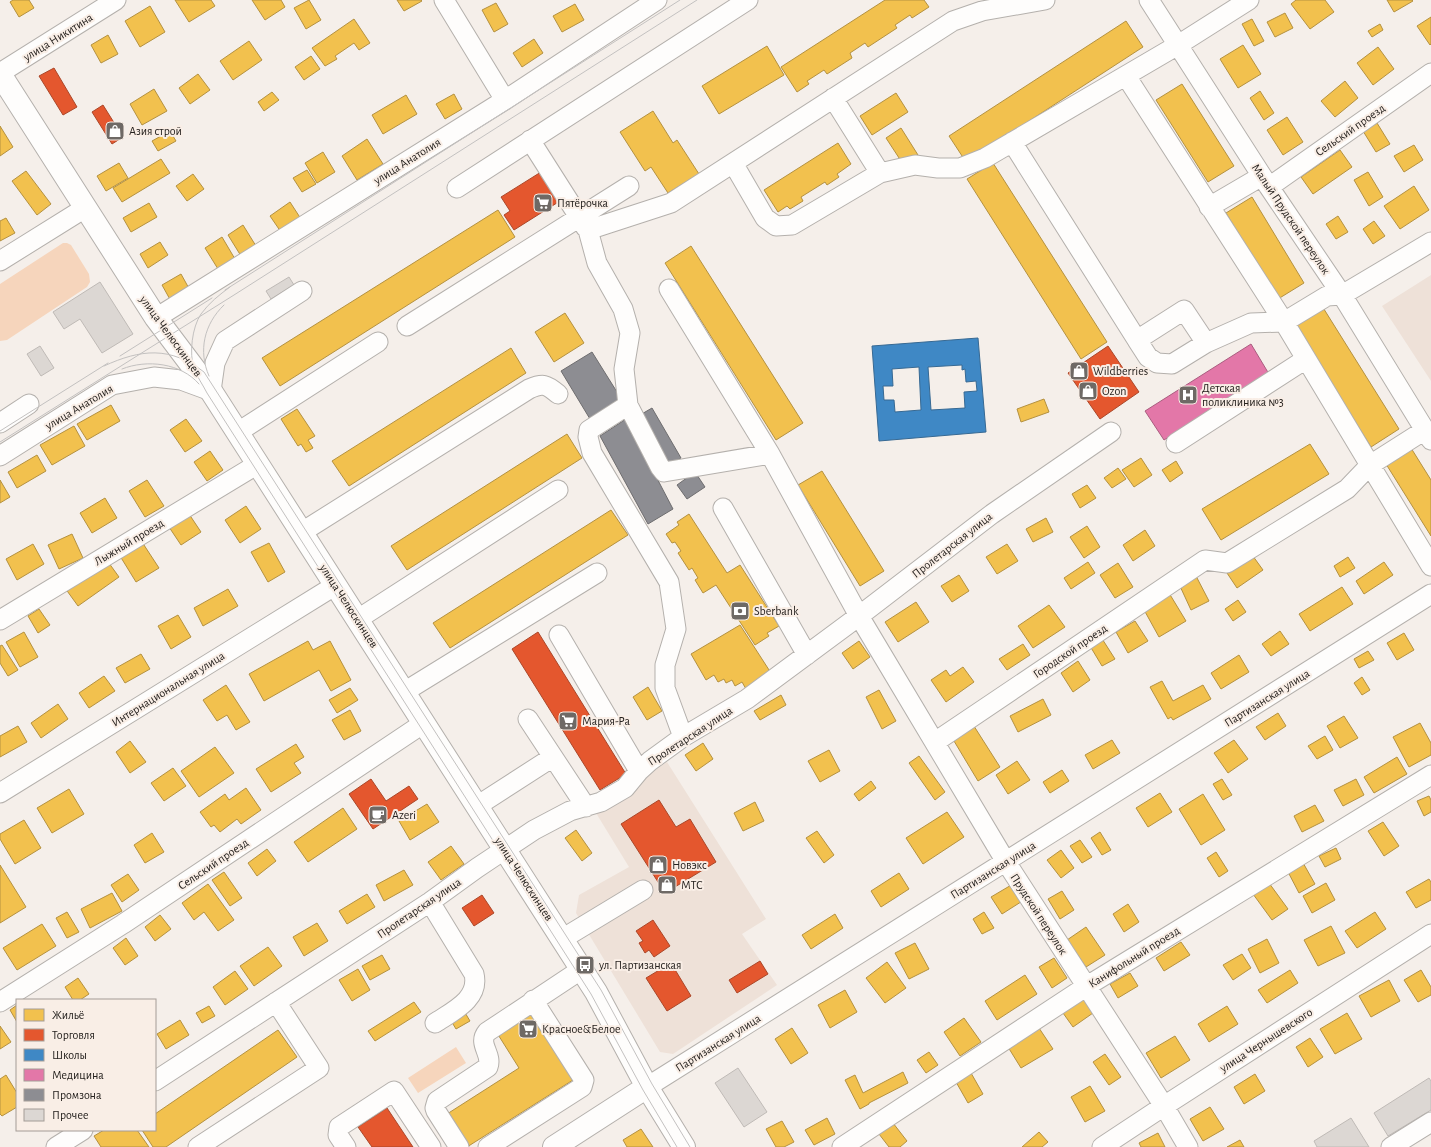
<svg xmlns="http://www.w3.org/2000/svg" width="1431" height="1147" font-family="'Alegreya Sans',sans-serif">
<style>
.built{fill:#eee1d8}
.green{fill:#f6d5bc}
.homes{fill:#f2c14e;stroke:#b49140}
.shops{fill:#e4572e;stroke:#ab4729}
.schools{fill:#3f88c5;stroke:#376993;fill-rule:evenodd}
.health{fill:#e377a8;stroke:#aa5d7f}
.industry{fill:#8d8d92;stroke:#6e6d6f}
.building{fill:#dcd7d3;stroke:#bfbab6}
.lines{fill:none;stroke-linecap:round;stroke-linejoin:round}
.minor-casing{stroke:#b4b0ac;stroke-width:21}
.major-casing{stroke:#b4b0ac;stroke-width:24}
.minor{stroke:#fefdfc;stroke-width:19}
.major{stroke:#fefdfc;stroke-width:22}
.tram{stroke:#c3c1c0;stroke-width:1}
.labels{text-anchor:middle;stroke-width:4;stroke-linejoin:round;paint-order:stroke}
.street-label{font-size:12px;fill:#25211e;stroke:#f9eee6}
.poi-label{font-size:12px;fill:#25211e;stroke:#f9eee6;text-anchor:start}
</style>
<rect width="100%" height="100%" fill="#f5efea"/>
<path class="built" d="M1431 275V381L1382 306Z
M667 762 766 919 742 934 777 985 673 1054 660 1052 576 913 579 895 629 867 596 813 639 788 647 775Z"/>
<path class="green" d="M63 243H67L71 245 89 274 90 282 87 287 7 340 0 341V284Z
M456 1047 466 1063 418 1093 408 1078Z"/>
<path class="homes" d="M13 0H29L34 8 19 17 10 2Z
M175 0H211L215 6 189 22Z
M252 0H281L285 7 265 20Z
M309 0 321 20 306 29 294 8Z
M397 0H421L422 1 404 11Z
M885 0H924L929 7 912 18 910 15 895 25 897 28 868 47 865 43 850 53 852 58 827 74 824 70 807 81 809 84 797 92 781 67Z
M1296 0H1325L1334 12 1310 29 1291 4Z
M1387 0H1412L1413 1 1394 12Z
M496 3 508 24 494 32 482 10Z
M575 4 584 20 562 32 553 16Z
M150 6 165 32 140 47 125 21Z
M1285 13 1293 28 1275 37 1267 22Z
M1431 17V44L1430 45 1417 26Z
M354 19 370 43 359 50 354 43 335 56 337 59 325 66 312 48Z
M1252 19 1264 41 1254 46 1242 24Z
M1126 21 1143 47 966 162 949 136Z
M1380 24 1383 30 1372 37 1368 31Z
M108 35 118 54 101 63 91 45Z
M534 39 543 53 522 67 513 53Z
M249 41 262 60 233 80 220 61Z
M1243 45 1261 74 1238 88 1220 59Z
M767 46 784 75 719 114 702 86Z
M1378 47 1394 69 1373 85 1357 63Z
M311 56 320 69 304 80 295 67Z
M198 74 210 90 190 104 179 88Z
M1345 81 1358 98 1335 117 1321 101Z
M1182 84 1234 166 1208 182 1156 100Z
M154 89 167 111 142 125 130 104Z
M1260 91 1274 113 1264 120 1250 98Z
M272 92 279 100 264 111 258 102Z
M896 93 908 112 872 135 860 116Z
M454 94 462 109 445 119 436 104Z
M406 95 417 114 383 134 372 115Z
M653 111 673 143 677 140 699 174 668 193 651 167 645 171 620 132Z
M1287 117 1303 142 1283 155 1267 130Z
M1377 123 1390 144 1376 152 1363 131Z
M0 126 13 147 0 156Z
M901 128 918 155 903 164 886 138Z
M170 131 176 141 158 151 152 141Z
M367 139 383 164 357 180 342 156Z
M838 143 851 164 837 174 839 177 827 185 825 182 801 197 803 201 790 209 787 206 778 212 764 190Z
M1414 145 1423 160 1404 172 1394 156Z
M1340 150 1352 167 1313 194 1301 177Z
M323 152 335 172 317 183 305 163Z
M161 159 170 173 122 202 113 188Z
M119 163 128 178 106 191 97 176Z
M993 163 1107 342 1081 359 967 179Z
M307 170 316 184 302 192 293 178Z
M26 171 51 204 37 215 12 181Z
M1368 172 1383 197 1369 206 1354 180Z
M193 174 204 189 187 201 176 186Z
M1414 186 1429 210 1400 229 1384 206Z
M1252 197 1304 283 1278 299 1226 213Z
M290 202 301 219 281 232 270 216Z
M149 203 157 217 131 232 123 218Z
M498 210 515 237 280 386 262 358Z
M1338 216 1348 232 1336 239 1326 224Z
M6 218 15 233 0 241V221Z
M1374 221 1385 236 1373 244 1363 229Z
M243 225 256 246 241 256 228 235Z
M222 237 235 259 218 269 205 248Z
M160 242 168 255 148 268 140 254Z
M691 246 803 423 776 440 665 263Z
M181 274 191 292 172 303 162 285Z
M1322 306 1399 429 1371 447 1294 324Z
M565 313 584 343 554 362 535 332Z
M511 348 526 373 349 486 332 461Z
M1044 399 1049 412 1021 422 1017 409Z
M111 405 120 421 87 440 77 424Z
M297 409 315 436 308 440 313 448 306 452 301 444 298 446 281 419Z
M186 419 202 441 185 452 170 430Z
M74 426 85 446 52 465 40 445Z
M567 434 582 458 407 570 391 546Z
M1310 444 1329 474 1221 540 1202 509Z
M1411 448 1431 480V536L1386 464Z
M210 451 223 470 207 481 194 462Z
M37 455 46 471 17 488 8 472Z
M1141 458 1152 475 1134 487 1122 470Z
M1176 461 1183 473 1170 482 1162 470Z
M1118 468 1126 479 1112 488 1104 478Z
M822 471 884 571 860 586 798 485Z
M0 480 10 497 0 503Z
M147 480 164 506 145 517 129 491Z
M1087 485 1096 498 1080 508 1072 494Z
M105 498 117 518 92 533 80 513Z
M246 506 261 529 240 543 225 520Z
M611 510 628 535 450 648 433 623Z
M189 514 201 532 181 545 169 527Z
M689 514 727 573 740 565 779 626 767 633 769 636 755 645 716 585 703 593 695 580 698 578 692 568 689 570 678 553 681 551 675 542 672 543 666 534 679 525 677 522Z
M1046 518 1053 532 1033 542 1026 529Z
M1087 526 1100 547 1084 558 1070 537Z
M1145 530 1155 546 1133 561 1123 545Z
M72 534 83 558 59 569 48 545Z
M142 542 159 568 136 582 120 556Z
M269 543 285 572 268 582 251 552Z
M33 544 44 564 17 580 6 559Z
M1007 544 1018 561 997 574 986 557Z
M1250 552 1263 570 1237 588 1225 570Z
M1348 557 1355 568 1340 577 1334 566Z
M106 559 119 577 78 606 65 588Z
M1088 562 1095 573 1071 589 1064 578Z
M1384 562 1393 575 1364 594 1356 581Z
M1118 563 1133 587 1115 598 1100 575Z
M959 575 969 591 952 602 941 586Z
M1196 576 1209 601 1191 610 1179 584Z
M1342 587 1353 604 1310 631 1299 614Z
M228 589 238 606 203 626 194 608Z
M1169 593 1186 621 1159 637 1143 608Z
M1238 600 1246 612 1233 621 1225 609Z
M916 602 929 622 898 642 885 622Z
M1049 605 1065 627 1033 648 1018 626Z
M39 609 50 625 38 633 28 616Z
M178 615 191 637 171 649 158 626Z
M1135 621 1148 641 1128 653 1116 632Z
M740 625 771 673 746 689 742 682 735 686 732 680 726 683 724 679 718 682 714 675 706 680 691 654Z
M1280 631 1289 644 1271 656 1262 644Z
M24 632 38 657 20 667 6 642Z
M1404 633 1414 650 1397 660 1387 643Z
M1099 634 1115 659 1102 666 1087 641Z
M308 641 313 650 330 641 351 680 331 691 319 670 264 701 249 674Z
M859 641 870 657 853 669 842 653Z
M1023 644 1030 655 1007 670 999 659Z
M2 645 18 670 8 676 0 663V646Z
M1368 651 1374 660 1359 668 1354 659Z
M141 654 150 669 125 683 116 668Z
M1239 655 1249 672 1221 689 1211 673Z
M1078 661 1090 680 1073 692 1061 673Z
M963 667 974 682 946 702 931 680 946 670 950 676Z
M104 676 115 691 89 708 79 693Z
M1362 677 1370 690 1362 695 1354 683Z
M1162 681 1173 701 1203 685 1211 699 1173 720 1171 717 1168 719 1150 687Z
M226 685 250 722 236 730 227 715 217 721 203 700Z
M648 687 662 711 647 720 633 697Z
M350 688 358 700 337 713 329 700Z
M879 690 896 721 882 729 866 697Z
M781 695 786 705 760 720 754 711Z
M1043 699 1051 715 1018 732 1010 716Z
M58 704 68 719 41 738 31 723Z
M350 710 361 731 344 740 332 720Z
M1278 713 1286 726 1265 740 1256 727Z
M1344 716 1358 738 1340 748 1327 726Z
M972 723 1000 767 978 781 951 736Z
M1420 723 1431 743V755L1409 767 1393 737Z
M18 726 27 742 0 757V736Z
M1325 736 1333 750 1317 759 1308 746Z
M1112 740 1120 753 1093 769 1085 755Z
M1234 740 1248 759 1228 773 1214 753Z
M130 741 146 762 130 773 116 752Z
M703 743 713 759 696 771 685 755Z
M296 744 304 757 294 763 301 773 271 792 256 769Z
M215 747 234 773 199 797 181 771Z
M829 750 840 771 820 782 808 761Z
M919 756 945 792 935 800 909 763Z
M1397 757 1407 774 1374 793 1364 777Z
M1017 761 1030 780 1008 794 996 775Z
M173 768 186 786 164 801 151 783Z
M1062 770 1069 781 1050 793 1043 782Z
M1222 779 1232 795 1223 800 1213 784Z
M1356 779 1364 795 1343 806 1334 790Z
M871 781 876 788 859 801 854 794Z
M246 788 261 810 241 824 237 819 220 832 214 825 211 827 200 812 225 794 229 800Z
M69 789 84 814 52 833 37 808Z
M1160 793 1172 812 1148 827 1136 808Z
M1203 794 1225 830 1201 845 1179 809Z
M1429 796 1431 800V812L1424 816 1417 801Z
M755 802 764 821 743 831 734 813Z
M427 804 439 822 410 840 399 821Z
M1315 805 1324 821 1302 832 1294 816Z
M343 808 357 829 308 862 294 842Z
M947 812 964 837 923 864 906 838Z
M24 820 41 848 15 864 0 839V834Z
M1383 822 1399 846 1384 856 1368 831Z
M576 830 592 853 582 861 565 838Z
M817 831 834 855 824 863 806 838Z
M1100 832 1111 850 1102 855 1091 838Z
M152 833 164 852 145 863 134 845Z
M1080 840 1092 857 1082 863 1070 846Z
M451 846 464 864 441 880 428 862Z
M1336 848 1341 859 1325 867 1319 856Z
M267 849 276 861 257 876 248 863Z
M1061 850 1074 868 1061 878 1047 860Z
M1216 852 1228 871 1219 877 1207 858Z
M1302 861 1315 884 1299 893 1287 870Z
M0 865 26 907 0 923Z
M404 870 413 885 384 901 376 885Z
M224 872 242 898 230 906 212 880Z
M899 873 909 889 881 907 871 891Z
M128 874 139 890 122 902 111 885Z
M1429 879 1431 882V900L1416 908 1406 892Z
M1269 883 1288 909 1272 920 1253 894Z
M1326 883 1335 900 1312 913 1303 896Z
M208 884 234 920 218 931 204 912 194 920 182 903Z
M1013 884 1024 900 1002 914 991 897Z
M1062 891 1074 910 1060 919 1048 899Z
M112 893 122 911 90 928 81 909Z
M367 894 375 907 347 924 339 911Z
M1128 904 1139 922 1124 932 1113 914Z
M67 912 79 932 67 938 56 918Z
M984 912 994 928 982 934 973 919Z
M1375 912 1386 929 1357 948 1345 931Z
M835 914 843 928 811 949 802 935Z
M160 915 171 929 155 941 145 927Z
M317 923 328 941 304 956 293 937Z
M42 924 56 946 17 970 3 948Z
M1331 926 1345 953 1318 966 1304 940Z
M1086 927 1105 955 1086 967 1067 940Z
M126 938 138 956 125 965 113 948Z
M1267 939 1279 963 1260 973 1248 949Z
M1181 942 1190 955 1164 971 1156 958Z
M915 943 929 969 909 979 895 953Z
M268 947 282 966 254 986 240 966Z
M1242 954 1251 968 1233 980 1223 965Z
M382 955 390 969 370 980 362 966Z
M1054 958 1067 978 1052 988 1039 967Z
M887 962 906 988 885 1003 866 978Z
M358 969 370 990 352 1001 339 980Z
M1290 970 1298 983 1267 1003 1258 990Z
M1421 970 1431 987V995L1418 1002 1404 980Z
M235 971 248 989 225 1005 213 987Z
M1130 973 1138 986 1118 998 1110 984Z
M1025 975 1037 994 997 1020 985 1001Z
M78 978 89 994 80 1000H73L65 987Z
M1389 980 1400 1001 1371 1017 1359 996Z
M845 990 857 1012 830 1028 818 1005Z
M1083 999 1093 1013 1073 1027 1063 1013Z
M414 1002 421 1012 375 1041 368 1031Z
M17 1005V1022L10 1010Z
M209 1006 215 1016 202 1023 196 1013Z
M1227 1006 1238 1024 1209 1042 1198 1024Z
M528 1009 573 1080 467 1147 447 1114 519 1068 497 1033Z
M464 1011 470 1021 456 1029 450 1019Z
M1347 1013 1362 1039 1335 1054 1320 1029Z
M964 1018 981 1042 960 1056 944 1032Z
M180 1020 189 1035 166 1049 157 1034Z
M0 1026 11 1042 0 1049Z
M792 1028 808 1053 791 1064 775 1039Z
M1039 1028 1053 1049 1021 1068 1008 1047Z
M278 1030 297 1057 166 1147H153L142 1130H155V1114Z
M1175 1036 1190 1060 1161 1078 1146 1053Z
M1310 1038 1323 1057 1308 1067 1296 1047Z
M929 1052 938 1065 926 1073 917 1060Z
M1105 1054 1121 1077 1109 1085 1093 1062Z
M903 1072 908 1083 869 1103V1104L860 1109 845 1080 855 1075 863 1093Z
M971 1073 983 1094 968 1103 956 1082Z
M1255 1074 1265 1091 1244 1104 1234 1087Z
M6 1075 17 1093V1107L2 1116 0 1114V1079Z
M1090 1086 1105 1111 1085 1122 1071 1097Z
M1210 1107 1224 1129 1203 1141 1190 1119Z
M827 1118 835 1134 814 1145 805 1130Z
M782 1121 794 1142 784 1147H776L766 1129Z
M893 1123 907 1141 900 1147H889L879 1134Z
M641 1129 653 1147H627L623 1140Z
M104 1130H137L149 1147H101L94 1136Z
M1039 1132 1048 1142 1042 1147H1022Z
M1158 1133 1165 1147H1141L1139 1143Z
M1240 1140 1244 1147H1227Z"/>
<path class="shops" d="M54 68 77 107 63 115 39 76Z
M103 105 123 137 112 144 92 112Z
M541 172 560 201 514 230 504 215 510 211 501 197Z
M1108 346 1139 392 1100 419 1068 373Z
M538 632 626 774 600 790 512 649Z
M371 779 386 801 409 786 418 799 373 829 349 794Z
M659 800 676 827 690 819 716 862 665 893 621 824Z
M482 895 494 913 474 926 462 908Z
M653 920 670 946 654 957 649 950 645 953 639 943 643 941 636 931Z
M760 961 768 974 737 993 729 980Z
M671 963 691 996 667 1011 646 978Z
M387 1108 413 1147H372L358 1127Z"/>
<path class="schools" d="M978 338 986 432 879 441 872 346ZM962 365V370L965 369 966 382 976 381 977 391 964 392 965 408 931 410 928 367ZM919 367 921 410 895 412 894 400H884L883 386H893L892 369Z"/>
<path class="health" d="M1251 344 1269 374 1164 440 1145 411Z"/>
<path class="industry" d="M592 352 622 400 590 419 561 371Z
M652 408 681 458 669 465 640 415Z
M626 419 673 509 648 524 600 436Z
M695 472 705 487 687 499 677 485Z"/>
<path class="building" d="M289 277 294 285 271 299 266 291Z
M100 282 133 334 102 353 80 319 64 329 53 312Z
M40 346 54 368 41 376 27 354Z
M738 1068 767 1112 744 1127 715 1083Z
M1429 1078 1431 1081V1110L1388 1136 1374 1113Z
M1351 1118 1369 1147H1317L1314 1141Z"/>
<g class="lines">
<g class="minor-casing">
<path id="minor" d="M444 0 505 100
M1149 0 1269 187 1342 295 1431 440
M0 73 116 0
M1126 76 1284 322
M833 98 880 173
M530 140 586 228
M1012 142 1137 340
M733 163 765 218 776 226 792 225 880 173 915 165 938 168H960L985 158 1178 45 1249 0
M1269 187 1431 73
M457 188 748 0
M1209 207 1262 176
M0 261 85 208
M669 289 770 454 859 616 1006 862 1164 1106 1188 1147
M156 318 505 100 657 0
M407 326 629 186
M1206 343 1184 310 1137 340 1148 357 1157 363 1172 364 1206 343 1251 323 1284 322
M628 405 660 467 664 472 770 454
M0 423 29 404
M1425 430 1370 465 1284 322 1327 296 1342 295 1431 242
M238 432 378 342
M1176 443 1306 359
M0 456 112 385 154 377 181 380 211 391 215 363 225 341 302 291
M723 508 807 655
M302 532 529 389C543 383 546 384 558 394
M358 619 558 490
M0 620 258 464
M559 635 639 771
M404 692 597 573
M528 719 586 807
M683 737 665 688V665L676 629 669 582 592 453 588 437 589 430 628 405 624 369 630 333 623 309 597 263 588 230 671 203 953 21 982 11 1045 0
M935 742 1205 560 1227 563 1347 489 1370 465 1431 566
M0 793 336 585
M477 806 553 757
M430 902 474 974C480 999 453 1011 435 1023
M562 939 643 890
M0 1002 123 924 424 723
M155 1081 430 902 477 868 534 830 570 811 601 802 625 788 639 771 650 761 683 737 747 699 859 616 992 514 1111 432
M647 1087 1431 594
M56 1147 83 1130
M198 1147 319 1068 276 1002
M346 1147 338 1135 339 1127 394 1091 431 1147
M459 1147 436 1111 435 1108 437 1101 488 1067C493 1054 477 1044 487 1032L582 969
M488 1147 582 1087 584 1080 533 1000
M842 1147 1087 986 1431 775
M1102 1147 1164 1106 1431 934
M1391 1147 1431 1122"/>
</g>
<g class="major-casing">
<path id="major" d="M0 74 156 318 211 391 596 992 647 1087 684 1147
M554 1147 647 1087"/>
</g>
<use href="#minor" class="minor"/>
<use href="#major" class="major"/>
<path class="tram" d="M230 287C219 295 209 303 201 314 192 327 189 354 194 368 197 377 203 385 207 393L591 994 643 1090 677 1147
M225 290 680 0
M120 356 212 298
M104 366C141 349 170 346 204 372L601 990 652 1084 690 1147
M122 369C147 359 181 363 199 384
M209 376C198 351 204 324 224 305
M0 431 108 363
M0 442 234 295 697 0"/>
</g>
<defs>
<g id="shop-square" transform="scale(1)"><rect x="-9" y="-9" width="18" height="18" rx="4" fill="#6e6965" stroke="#f9eee6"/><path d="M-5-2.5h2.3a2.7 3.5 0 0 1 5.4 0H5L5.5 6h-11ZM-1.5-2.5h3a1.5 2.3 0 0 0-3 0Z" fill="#fff"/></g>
<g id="supermarket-square" transform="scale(1)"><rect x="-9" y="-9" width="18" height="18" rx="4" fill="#6e6965" stroke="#f9eee6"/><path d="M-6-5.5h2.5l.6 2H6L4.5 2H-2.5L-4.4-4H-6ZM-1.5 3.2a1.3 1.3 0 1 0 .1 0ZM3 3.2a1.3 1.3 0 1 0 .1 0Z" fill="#fff"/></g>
<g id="hospital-square" transform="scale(1)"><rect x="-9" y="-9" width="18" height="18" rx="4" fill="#6e6965" stroke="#f9eee6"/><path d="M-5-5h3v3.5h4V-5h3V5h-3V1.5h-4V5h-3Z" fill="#fff"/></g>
<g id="bank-square" transform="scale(1)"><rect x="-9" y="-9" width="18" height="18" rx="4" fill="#6e6965" stroke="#f9eee6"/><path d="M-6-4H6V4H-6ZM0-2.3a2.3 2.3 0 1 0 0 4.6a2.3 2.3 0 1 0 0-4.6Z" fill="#fff"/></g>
<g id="cafe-square" transform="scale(1)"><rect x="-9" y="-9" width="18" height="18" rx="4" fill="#6e6965" stroke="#f9eee6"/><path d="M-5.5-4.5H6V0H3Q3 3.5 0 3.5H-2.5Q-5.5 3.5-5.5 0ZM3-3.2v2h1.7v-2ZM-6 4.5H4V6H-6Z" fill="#fff"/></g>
<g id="bus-square" transform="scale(1)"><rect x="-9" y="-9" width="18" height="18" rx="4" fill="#6e6965" stroke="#f9eee6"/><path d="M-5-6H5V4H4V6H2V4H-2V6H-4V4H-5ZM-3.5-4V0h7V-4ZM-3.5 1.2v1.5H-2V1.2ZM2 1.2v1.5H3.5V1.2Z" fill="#fff"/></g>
</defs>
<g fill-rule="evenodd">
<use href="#shop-square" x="115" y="131"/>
<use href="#supermarket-square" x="543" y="203"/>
<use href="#shop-square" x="1079" y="371"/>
<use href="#shop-square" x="1088" y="391"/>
<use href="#hospital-square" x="1188" y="395"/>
<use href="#bank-square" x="740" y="611"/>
<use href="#supermarket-square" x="568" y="721"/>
<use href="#cafe-square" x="378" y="815"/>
<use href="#shop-square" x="658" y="865"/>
<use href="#shop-square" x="667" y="885"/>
<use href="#bus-square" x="585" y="965"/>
<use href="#supermarket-square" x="528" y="1029"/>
</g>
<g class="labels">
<g class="street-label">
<text transform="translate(58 37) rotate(-32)" y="4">улица Никитина</text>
<text transform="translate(1350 130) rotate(-35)" y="4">Сельский проезд</text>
<text transform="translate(407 161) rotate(-32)" y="4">улица Анатолия</text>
<text transform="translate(1291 219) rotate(56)" y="4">Малый Прудской переулок</text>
<text transform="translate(171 336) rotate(54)" y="4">улица Челюскинцев</text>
<text transform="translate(79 407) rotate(-31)" y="4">улица Анатолия</text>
<text transform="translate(129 542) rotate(-31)" y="4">Лыжный проезд</text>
<text transform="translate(952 545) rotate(-38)" y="4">Пролетарская улица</text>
<text transform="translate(349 606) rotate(57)" y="4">улица Челюскинцев</text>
<text transform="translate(1070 651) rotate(-34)" y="4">Городской проезд</text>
<text transform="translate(168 689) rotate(-32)" y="4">Интернациональная улица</text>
<text transform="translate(1267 698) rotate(-32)" y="4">Партизанская улица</text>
<text transform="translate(690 736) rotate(-33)" y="4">Пролетарская улица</text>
<text transform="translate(213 864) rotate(-34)" y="4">Сельский проезд</text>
<text transform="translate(993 870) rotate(-32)" y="4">Партизанская улица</text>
<text transform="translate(524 879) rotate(57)" y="4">улица Челюскинцев</text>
<text transform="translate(419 908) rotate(-34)" y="4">Пролетарская улица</text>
<text transform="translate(1039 914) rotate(57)" y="4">Прудской переулок</text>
<text transform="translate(1134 957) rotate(-32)" y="4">Канифольный проезд</text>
<text transform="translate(1266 1040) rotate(-33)" y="4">улица Чернышевского</text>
<text transform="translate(718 1043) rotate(-32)" y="4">Партизанская улица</text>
</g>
<g class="poi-label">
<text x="129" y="135">Азия строй</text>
<text x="557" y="207">Пятёрочка</text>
<text x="1093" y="375">Wildberries</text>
<text x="1202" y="392">Детская<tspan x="1202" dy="14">поликлиника №3</tspan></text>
<text x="1102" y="395">Ozon</text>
<text x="754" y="615">Sberbank</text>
<text x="582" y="725">Мария-Ра</text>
<text x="392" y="819">Azeri</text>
<text x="672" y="869">Новэкс</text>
<text x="681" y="889">МТС</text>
<text x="599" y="969">ул. Партизанская</text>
<text x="542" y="1033">Красное&amp;Белое</text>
</g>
</g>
<rect x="16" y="999" width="140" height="132" fill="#f9eee6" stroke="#a49c96"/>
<rect x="24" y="1009" width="20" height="12" fill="#f2c14e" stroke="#a49c96"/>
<text x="52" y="1019" font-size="12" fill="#25211e">Жильё</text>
<rect x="24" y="1029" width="20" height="12" fill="#e4572e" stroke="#a49c96"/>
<text x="52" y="1039" font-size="12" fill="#25211e">Торговля</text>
<rect x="24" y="1049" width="20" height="12" fill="#3f88c5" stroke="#a49c96"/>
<text x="52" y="1059" font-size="12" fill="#25211e">Школы</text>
<rect x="24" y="1069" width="20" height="12" fill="#e377a8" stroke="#a49c96"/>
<text x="52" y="1079" font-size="12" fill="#25211e">Медицина</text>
<rect x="24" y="1089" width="20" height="12" fill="#8d8d92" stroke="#a49c96"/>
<text x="52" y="1099" font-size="12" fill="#25211e">Промзона</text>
<rect x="24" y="1109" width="20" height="12" fill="#dcd7d3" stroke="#a49c96"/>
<text x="52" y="1119" font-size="12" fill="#25211e">Прочее</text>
</svg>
